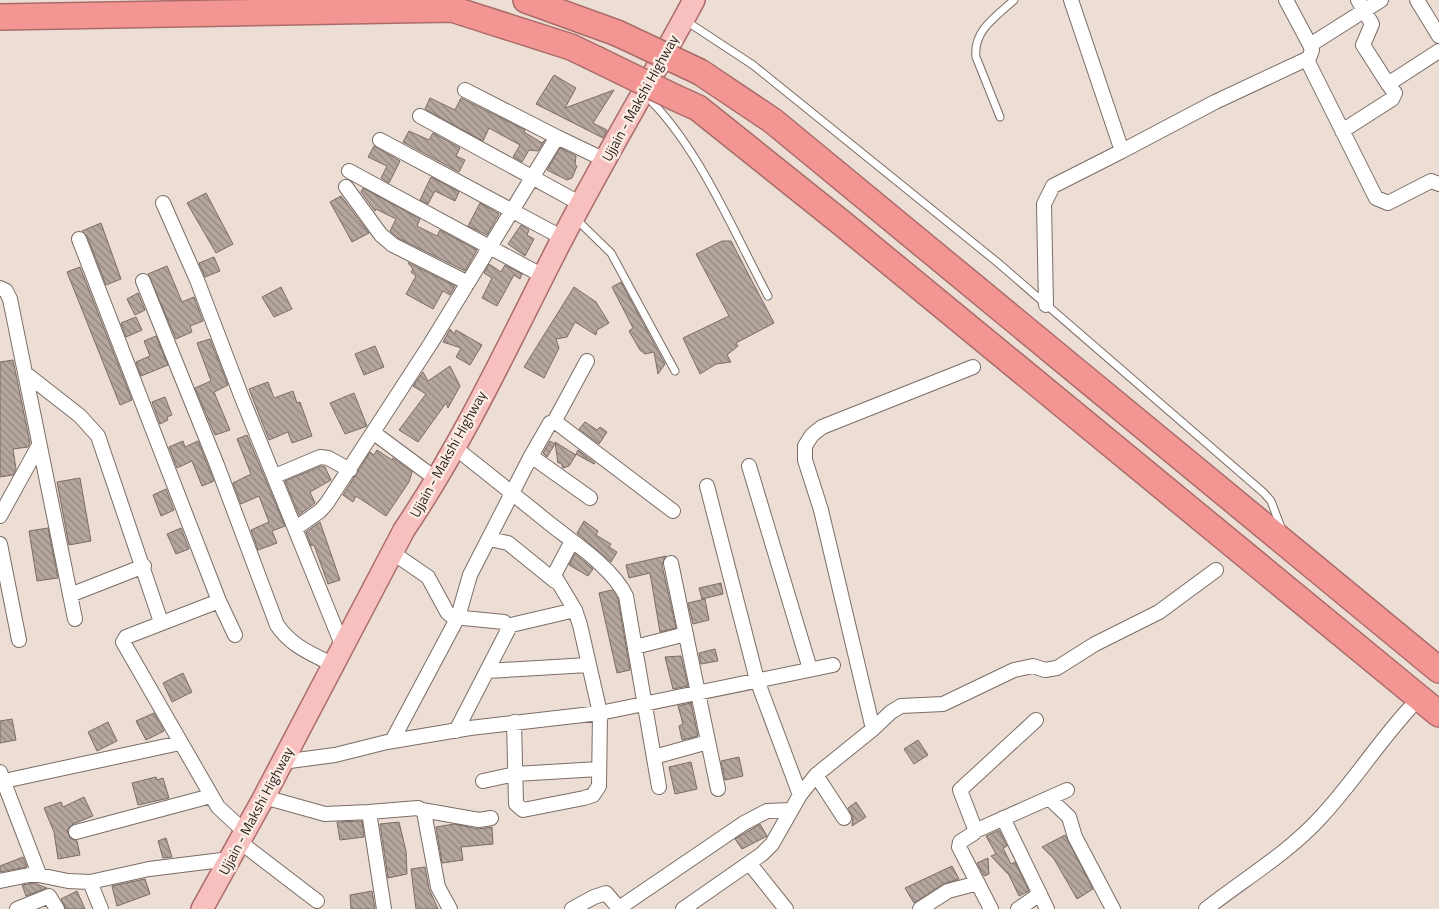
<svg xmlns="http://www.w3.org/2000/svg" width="1439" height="909" font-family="'Titillium Web',sans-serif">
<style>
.building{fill:url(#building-back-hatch);stroke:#7b6d66}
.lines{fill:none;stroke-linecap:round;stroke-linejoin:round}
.service-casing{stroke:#7b6d65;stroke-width:9}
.minor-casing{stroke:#7b6d65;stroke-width:16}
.primary-casing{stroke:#aa6c69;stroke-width:24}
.motorway-casing{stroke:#aa6c69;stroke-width:28}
.service{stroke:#fff;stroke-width:7}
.minor{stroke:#fff;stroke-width:14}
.primary{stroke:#f7bfbe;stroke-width:21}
.motorway{stroke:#f29593;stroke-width:25}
.motorway-bridge-casing{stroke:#aa6c69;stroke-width:28;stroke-linecap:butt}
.motorway-bridge{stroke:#f29593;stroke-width:25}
.labels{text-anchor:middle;stroke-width:5;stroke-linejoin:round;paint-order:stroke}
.street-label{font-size:14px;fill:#251f1c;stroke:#fbebe2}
</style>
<defs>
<pattern id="building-back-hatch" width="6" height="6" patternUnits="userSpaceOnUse" patternTransform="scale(1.25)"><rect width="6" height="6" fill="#b5a69e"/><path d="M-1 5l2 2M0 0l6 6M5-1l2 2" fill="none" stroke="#938780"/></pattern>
</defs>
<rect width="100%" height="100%" fill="#edded5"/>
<path class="building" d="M554 75 576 88 565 108 614 90 593 123 607 130 603 138 536 104Z
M430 98 455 110 461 98 525 130 524 132 542 143 545 140 538 151 529 150 522 162 513 157 520 145 489 128 483 141 425 109Z
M409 131 429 140 433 133 460 148 456 156 465 160 459 172 403 142Z
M374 146 400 161 389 183 381 178 387 166 368 157Z
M560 148 576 156 575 165 577 166 572 178 567 180 547 170Z
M431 177 459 192 455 201 435 191 428 204 420 200Z
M363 188 420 219 417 226 437 236 440 230 477 250 465 271 398 238 390 231 396 219 376 209 375 211 361 192Z
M206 193 233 244 216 253 187 203Z
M341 196 369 233 352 242 330 202Z
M480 203 499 214 487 235 468 226Z
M101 223 121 279 106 285 87 236 82 231Z
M521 225 529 230 527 235 534 239 525 256 508 244Z
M722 241H731L774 323 736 343 738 346 727 355 731 362 716 364 700 374 683 338 729 316 696 254Z
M214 257 220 271 205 277 199 263Z
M408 263H409L455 286 450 295 443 291 433 309 406 294 416 276 411 272 413 269Z
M489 264 501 272 505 265 522 274 520 279 514 275 497 306 482 298 492 278 484 273Z
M167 266 182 302 194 297 203 321 190 326 192 332 176 339 148 274Z
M80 267 132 400 120 405 67 272Z
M621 282 665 364 658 374 654 352 645 354 640 350 629 331 633 328 612 287Z
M281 287 292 309 274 317 262 297Z
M574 287 596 302 609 323 597 330 596 335 575 322 567 337 556 339 559 348 544 378 524 367Z
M138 293 145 310 135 315 127 299Z
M136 317 142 330 126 337 121 323Z
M450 329 454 334 456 330 482 345 470 365 456 357 461 348 443 342Z
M156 336 168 365 141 376 136 362 150 356 144 341Z
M210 339 228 385 214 392 230 430 215 435 195 388 211 381 197 343Z
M375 346 384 367 364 375 355 354Z
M13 360 30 443 28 447 13 449 16 469 13 475 0 477V362Z
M450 366 460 386 448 408 446 403 418 442 399 430 426 394 413 386 423 372 428 381Z
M268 382 274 398 293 391 297 403 300 402 312 436 292 443 288 432 269 440 249 389Z
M354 393 367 426 345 434 330 403Z
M165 397 172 415 167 417 168 420 160 424 152 402Z
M585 422 597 430 600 427 607 432 599 444 579 429Z
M247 435 285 526 272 531 277 543 258 550 251 530 269 522 259 496 241 504 233 483 251 474 237 439Z
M183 441 185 447 198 441 214 481 202 486 192 461 177 468 169 447Z
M550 441 555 444 547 457 543 453Z
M555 442 576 455 569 466 563 468 561 463H558Z
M377 450 392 460 393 458 412 472 409 482 386 516 356 496 353 502 343 495 370 452 374 455Z
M578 450 595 463 594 464 576 454Z
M321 466 325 467 331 480 310 492 315 503 299 515 285 481Z
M80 478 91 541 69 545 57 482Z
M166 489 174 510 161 516 153 495Z
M584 521 598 531 596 535 611 544 609 547 617 552 611 562 577 533Z
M320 522 340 580 328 584 314 545 311 546 306 532Z
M48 528 58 578 37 581 29 531Z
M181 528 189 549 176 554 167 534Z
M575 554 593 569 588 576 569 565Z
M666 556 662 565 676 628 660 632 650 573 629 578 626 565Z
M721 583 723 594 702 599 699 588Z
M612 590 618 599 630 670 617 673 599 593Z
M705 599 709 620 693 624 688 603Z
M715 649 718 661 701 664 699 653Z
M681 656 688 686 673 689 665 657Z
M183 673 192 692 172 702 163 683Z
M691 703 698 736 682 740 679 726 683 724 678 706Z
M154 713 164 731 146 740 136 721Z
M12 719 16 740 0 743V721Z
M108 722 117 741 97 751 88 732Z
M918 740 928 755 914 764 904 749Z
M739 757 743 776 725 780 721 761Z
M691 762 697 789 675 794 669 767Z
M156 777 157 780 163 778 169 798 138 805 132 783Z
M84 797 93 816 73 824 67 830 70 838 77 841 80 855 58 859 54 832 44 808 61 802 63 807Z
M856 802 866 817 852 826 853 817 848 808Z
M362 821 364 837 340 840 337 822Z
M399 822 406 851 407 874 388 878 380 824Z
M454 824 478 829 492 827 493 844 461 847 463 860 442 863 436 827Z
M760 824 767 836 742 849 735 839Z
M999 830 1007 846 1003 848 1011 864 1015 862 1029 891 1019 896 1009 875 991 856 996 854 986 836Z
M1065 835 1093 889 1077 899 1054 859 1042 847Z
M166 838 172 857 163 858 158 841Z
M23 857 27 867 0 872V866Z
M988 858 989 874 984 876 977 863Z
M952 866 959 879 943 884 914 903 905 888Z
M425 867 429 889 438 909H416L411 869Z
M145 879 150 894 117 906 112 886Z
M34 883 47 888 26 896 22 885Z
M77 891 85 909H66L61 899Z
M372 891 375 909H351L350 895Z"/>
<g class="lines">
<g class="service-casing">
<path id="service" d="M686 21 753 65 997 262 1264 493 1271 501 1282 530
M645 95C698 145 733 231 768 296
M1000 117 976 57C973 30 997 16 1014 0
M576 219 611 253 675 371"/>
</g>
<g class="minor-casing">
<path id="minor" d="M1358 0 1372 24 1363 45 1388 84
M1417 0 1439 36
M1310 45 1381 0
M1307 60 1376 198 1388 203 1431 181 1439 184
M465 90 557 137
M420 116 581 204
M1342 131 1392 99 1395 93 1388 84 1439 51
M380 140 563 238
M1122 151 1215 102 1309 58 1312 50 1310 45 1286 0
M349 171 543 276
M346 187 381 235 393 245 468 283
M163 203 197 280 242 398 343 647
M79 239 219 601 235 635
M143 281 217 465 277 625C291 646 312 654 334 665
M0 288 6 291 10 299 75 619
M1046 305 1044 204 1053 186 1122 151 1071 0
M25 373 80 416 98 436 161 622
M554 422 587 361
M374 433 436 479
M454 447C486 472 518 498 549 523 574 543 612 567 626 596L659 787
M531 456 590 498
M749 466 810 669
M275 476 320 457 328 458 350 470
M707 486 757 680 800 795
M0 516 38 447
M296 528 320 511 327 503 431 343 557 137 605 160
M489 539 508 543 555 581
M0 544 19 640
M393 553 428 577 447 612 453 617 504 622 508 630 456 731
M671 563 718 789
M70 595 144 566
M219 601 126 637 123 642 218 807 245 832
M507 626 575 610
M635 647 686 634
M487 671 588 665
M514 722 516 804 523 810 584 798 593 795 599 786 600 713 580 625 575 610 554 575 572 541
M873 729 821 510 805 460V446L812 435 822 427 973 367
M392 741 458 617 470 575 531 456 550 423H557L673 511
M654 757 708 742
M282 762 335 755 387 742 470 728 600 713 833 665
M0 772 39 874
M816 775 844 818
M4 781 180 743
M483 781 515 774 599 769
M264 797 325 814 369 812 384 909
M1049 798 1069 817 1075 837 1113 909
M422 810 479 820 491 818
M369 812 418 808 424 812 438 887 450 909
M1003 818 1047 909
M975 831 1067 790
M76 832 211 796
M240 842 317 901
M750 864 786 909
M0 881 34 874 68 881 90 882 149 869 230 859
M90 882 101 909
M17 909 49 896 57 909
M572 909 594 897 606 893 617 906H622L744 823 767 811 791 810
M683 909 762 854 772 844 800 795 816 775 873 729 891 712 901 706 943 704 1014 670 1033 666 1045 670 1057 668 1095 644 1159 612 1216 570
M920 909 948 891 978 883
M991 909 959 847 960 842 974 833 975 829 960 790 1036 720
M1018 909 1040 894
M1206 909C1244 879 1287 854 1320 818 1352 784 1377 744 1409 709"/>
</g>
<g class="primary-casing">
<path id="primary" d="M202 909 264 797 404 530C464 441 510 341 559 245 602 162 650 82 694 0"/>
</g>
<g class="motorway-casing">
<path id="motorway" d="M526 0 617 33
M0 17 452 9 571 47 596 59
M700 72 773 121 1439 670
M676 98 698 108 843 224 1439 714"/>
</g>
<use href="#service" class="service"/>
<use href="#minor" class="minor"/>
<use href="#primary" class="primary"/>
<use href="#motorway" class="motorway"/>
<g class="motorway-bridge-casing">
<path id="motorway-bridge" d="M617 33 700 72
M596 59 676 98"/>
</g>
<use href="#motorway-bridge" class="motorway-bridge"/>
</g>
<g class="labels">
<g class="street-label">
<text transform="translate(640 98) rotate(-61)" y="5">Ujjain - Makshi Highway</text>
<text transform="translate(448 454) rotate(-61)" y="5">Ujjain - Makshi Highway</text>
<text transform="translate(256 811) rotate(-62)" y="5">Ujjain - Makshi Highway</text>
</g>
</g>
</svg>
